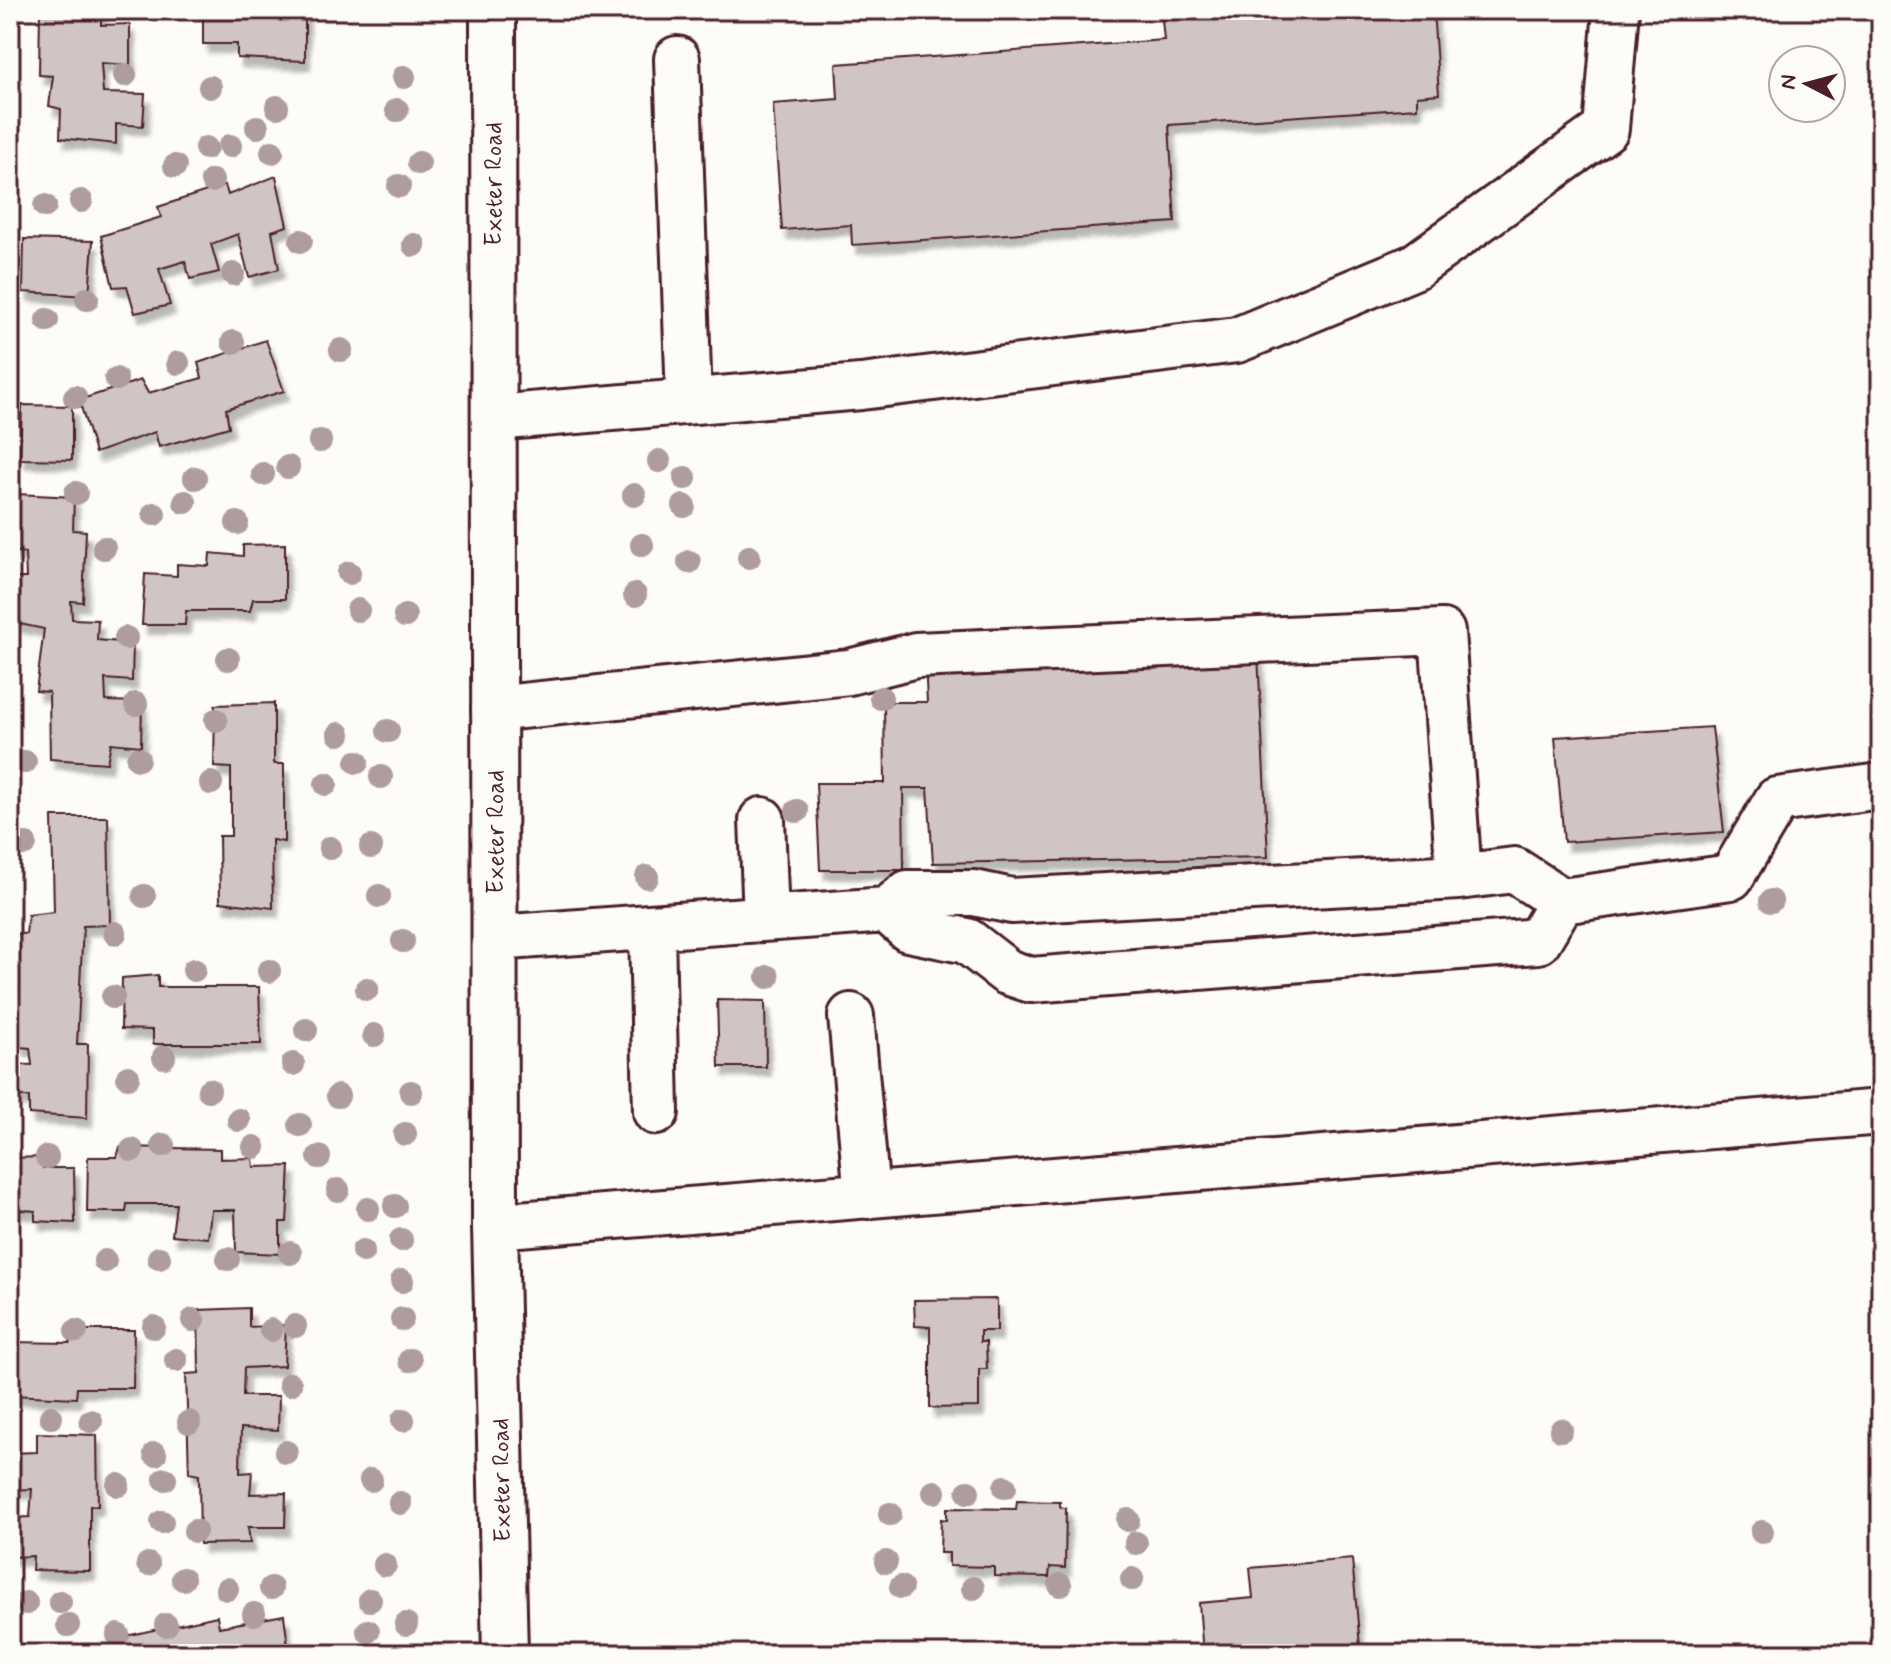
<svg xmlns="http://www.w3.org/2000/svg" width="1891" height="1664" font-family="Mynerve,sans-serif">
<style>
.building{fill:#d0c5c4;stroke:#4a1f2b;stroke-width:2;filter:url(#shadow)}
.lines{fill:none;stroke-linecap:round;stroke-linejoin:round}
.minor-casing{stroke:#4a1f2b;stroke-width:50}
.major-casing{stroke:#4a1f2b;stroke-width:50}
.minor{stroke:#fdfcf7;stroke-width:44}
.major{stroke:#fdfcf7;stroke-width:44}
.tree{fill:#af9c9f}
.labels{text-anchor:middle;stroke-width:6;stroke-linejoin:round;paint-order:stroke}
.street-label{font-size:24px;fill:#4a1f2b;stroke:#fdfcf7}
</style>
<defs>
<filter id="shadow"><feDropShadow dx="5" dy="9" stdDeviation="2" flood-color="#0004"/></filter>
</defs>
<rect width="100%" height="100%" fill="#fdfcf7"/>
<filter id="ink" filterUnits="userSpaceOnUse"><feTurbulence type="fractalNoise" baseFrequency=".0125" numOctaves="2"/><feDisplacementMap in="SourceGraphic" scale="16" xChannelSelector="R" yChannelSelector="G"/><feConvolveMatrix kernelMatrix="1 2 1 2 8 2 1 2 1" color-interpolation-filters="sRGB"/></filter>
<g filter="url(#ink)">
<path class="building" d="M40 10H101V25L130 24V65L101 63 103 93 145 94 143 126 116 124V144L60 138 61 109 49 106 53 76 39 75Z
M203 10H305V61L237 58V44H203Z
M1161 10H1433L1439 94 1417 96V108L1169 125 1175 222 852 245 851 225 782 230 773 104 838 99 836 64 1164 40Z
M276 176 287 226 272 231 279 269 249 277 238 234 211 244 219 272 190 279 185 261 159 269 170 305 135 313 127 286 113 287 101 236 161 217 158 207 225 185 228 195Z
M24 239 93 241 89 296 23 292Z
M266 340 284 391 226 409 229 427 159 447 155 432 95 453 79 400 141 380 148 393 202 378 198 363Z
M22 405 72 406V460L20 459Z
M16 494 74 497 73 530 86 531 83 602 71 601 72 619 98 620 97 640 133 643 132 681 105 679 106 701 142 702 141 746 111 743 107 763 50 759 49 692 36 691 44 629 15 623 17 607H10V578H26L25 553 10 551V513L17 514Z
M285 544V599H253L250 611H186L185 625H142L145 574 177 576V564L209 566 210 553 243 556V545Z
M1258 654 1268 857 933 863 928 788H903L904 870H820L816 783H885L884 702H927L925 661Z
M274 703V764H284V842L272 840 273 908 220 902 219 836H231V768L214 767 215 705Z
M1712 727 1724 832 1564 842 1555 737Z
M52 817H108L110 925 83 926 77 1044H88L87 1118 29 1114V1097H10V1064L32 1065 30 1048 19 1047 18 1024 10 1023V1000L19 1001 20 970H10V933L26 934 28 915 54 912Z
M158 975V987H259L261 1044H153V1030L121 1029 122 978Z
M717 1000 765 1001 766 1067H719Z
M120 1147 220 1149V1159L253 1158 254 1167 290 1166 287 1222H280V1254L236 1252 235 1210H211L208 1238 172 1235 176 1204H127L126 1212H87L88 1157H117Z
M43 1157V1168H74L75 1223 35 1221V1211L10 1209V1158Z
M997 1299V1331H980V1342H986L987 1369H979V1407L930 1408V1327L915 1326 914 1300Z
M249 1308V1327L286 1325 284 1366 244 1368 243 1396H279L278 1430 241 1428 240 1473 252 1472 250 1494 286 1493 285 1527H248L250 1543 200 1544 199 1475 189 1473 186 1374 199 1373 198 1310Z
M71 1330H134L133 1388H77L76 1398 10 1395V1342L70 1343Z
M37 1433 97 1435 98 1506H90V1571L32 1570 33 1556 10 1557V1518L30 1517 32 1489 10 1490V1453L37 1452Z
M1017 1501 1060 1502V1507L1066 1508 1065 1568 1050 1567 1049 1577 994 1576V1567L949 1566V1553H940L941 1519 947 1520V1508L1016 1509Z
M1352 1559 1360 1646 1269 1654H1203L1199 1603 1253 1598 1250 1568Z
M284 1615 289 1654H103L118 1651 117 1638 217 1616 219 1627Z"/>
<g class="lines">
<g class="minor-casing">
<path id="minor" d="M677 59 689 401
M494 418 861 387 1237 340 1414 267 1606 129 1616 10
M494 709 849 672 916 655 1442 632 1459 877
M762 820 766 918
M887 910 908 929 967 941 1007 972 1031 980 1538 941 1562 901
M652 929 656 1112
M495 938 887 910 908 893H974L1012 901 1459 877 1514 870 1562 901 1731 877 1777 800 1881 786
M851 1016 867 1196
M495 1226 1881 1112"/>
</g>
<g class="major-casing">
<path id="major" d="M493 10 495 1226 505 1654"/>
</g>
<use href="#minor" class="minor"/>
<use href="#major" class="major"/>
</g>
<g class="tree">
<circle cx="125" cy="75" r="12"/>
<circle cx="404" cy="77" r="12"/>
<circle cx="210" cy="87" r="12"/>
<circle cx="277" cy="107" r="12"/>
<circle cx="397" cy="110" r="12"/>
<circle cx="257" cy="127" r="12"/>
<circle cx="230" cy="146" r="12"/>
<circle cx="206" cy="148" r="12"/>
<circle cx="272" cy="152" r="12"/>
<circle cx="419" cy="163" r="12"/>
<circle cx="175" cy="166" r="12"/>
<circle cx="212" cy="181" r="12"/>
<circle cx="399" cy="186" r="12"/>
<circle cx="81" cy="201" r="12"/>
<circle cx="45" cy="206" r="12"/>
<circle cx="301" cy="241" r="12"/>
<circle cx="414" cy="245" r="12"/>
<circle cx="233" cy="274" r="12"/>
<circle cx="87" cy="299" r="12"/>
<circle cx="47" cy="320" r="12"/>
<circle cx="233" cy="342" r="12"/>
<circle cx="341" cy="350" r="12"/>
<circle cx="178" cy="363" r="12"/>
<circle cx="116" cy="379" r="12"/>
<circle cx="75" cy="397" r="12"/>
<circle cx="320" cy="441" r="12"/>
<circle cx="659" cy="461" r="12"/>
<circle cx="288" cy="467" r="12"/>
<circle cx="263" cy="474" r="12"/>
<circle cx="195" cy="478" r="12"/>
<circle cx="685" cy="478" r="12"/>
<circle cx="76" cy="493" r="12"/>
<circle cx="634" cy="495" r="12"/>
<circle cx="185" cy="502" r="12"/>
<circle cx="684" cy="506" r="12"/>
<circle cx="154" cy="514" r="12"/>
<circle cx="237" cy="523" r="12"/>
<circle cx="642" cy="545" r="12"/>
<circle cx="104" cy="548" r="12"/>
<circle cx="749" cy="557" r="12"/>
<circle cx="689" cy="562" r="12"/>
<circle cx="349" cy="573" r="12"/>
<circle cx="635" cy="595" r="12"/>
<circle cx="358" cy="610" r="12"/>
<circle cx="405" cy="616" r="12"/>
<circle cx="126" cy="638" r="12"/>
<circle cx="228" cy="659" r="12"/>
<circle cx="881" cy="698" r="12"/>
<circle cx="136" cy="704" r="12"/>
<circle cx="216" cy="720" r="12"/>
<circle cx="388" cy="731" r="12"/>
<circle cx="339" cy="734" r="12"/>
<circle cx="138" cy="759" r="12"/>
<circle cx="25" cy="762" r="12"/>
<circle cx="357" cy="762" r="12"/>
<circle cx="381" cy="777" r="12"/>
<circle cx="211" cy="783" r="12"/>
<circle cx="326" cy="784" r="12"/>
<circle cx="797" cy="811" r="12"/>
<circle cx="25" cy="844" r="12"/>
<circle cx="371" cy="847" r="12"/>
<circle cx="330" cy="848" r="12"/>
<circle cx="647" cy="877" r="12"/>
<circle cx="144" cy="896" r="12"/>
<circle cx="379" cy="896" r="12"/>
<circle cx="1771" cy="901" r="12"/>
<circle cx="115" cy="933" r="12"/>
<circle cx="403" cy="941" r="12"/>
<circle cx="194" cy="970" r="12"/>
<circle cx="269" cy="971" r="12"/>
<circle cx="768" cy="977" r="12"/>
<circle cx="367" cy="989" r="12"/>
<circle cx="113" cy="997" r="12"/>
<circle cx="306" cy="1030" r="12"/>
<circle cx="374" cy="1035" r="12"/>
<circle cx="164" cy="1057" r="12"/>
<circle cx="293" cy="1064" r="12"/>
<circle cx="128" cy="1077" r="12"/>
<circle cx="209" cy="1090" r="12"/>
<circle cx="411" cy="1092" r="12"/>
<circle cx="338" cy="1096" r="12"/>
<circle cx="239" cy="1120" r="12"/>
<circle cx="300" cy="1125" r="12"/>
<circle cx="405" cy="1134" r="12"/>
<circle cx="163" cy="1145" r="12"/>
<circle cx="254" cy="1147" r="12"/>
<circle cx="132" cy="1150" r="12"/>
<circle cx="47" cy="1157" r="12"/>
<circle cx="319" cy="1157" r="12"/>
<circle cx="338" cy="1190" r="12"/>
<circle cx="395" cy="1206" r="12"/>
<circle cx="368" cy="1209" r="12"/>
<circle cx="401" cy="1240" r="12"/>
<circle cx="363" cy="1251" r="12"/>
<circle cx="290" cy="1253" r="12"/>
<circle cx="159" cy="1258" r="12"/>
<circle cx="228" cy="1259" r="12"/>
<circle cx="105" cy="1261" r="12"/>
<circle cx="402" cy="1281" r="12"/>
<circle cx="402" cy="1319" r="12"/>
<circle cx="193" cy="1320" r="12"/>
<circle cx="295" cy="1326" r="12"/>
<circle cx="154" cy="1327" r="12"/>
<circle cx="271" cy="1330" r="12"/>
<circle cx="76" cy="1331" r="12"/>
<circle cx="176" cy="1360" r="12"/>
<circle cx="410" cy="1360" r="12"/>
<circle cx="290" cy="1384" r="12"/>
<circle cx="51" cy="1417" r="12"/>
<circle cx="403" cy="1420" r="12"/>
<circle cx="91" cy="1421" r="12"/>
<circle cx="189" cy="1422" r="12"/>
<circle cx="1561" cy="1430" r="12"/>
<circle cx="286" cy="1452" r="12"/>
<circle cx="155" cy="1454" r="12"/>
<circle cx="165" cy="1479" r="12"/>
<circle cx="371" cy="1480" r="12"/>
<circle cx="118" cy="1485" r="12"/>
<circle cx="1005" cy="1487" r="12"/>
<circle cx="934" cy="1492" r="12"/>
<circle cx="968" cy="1492" r="12"/>
<circle cx="400" cy="1503" r="12"/>
<circle cx="890" cy="1514" r="12"/>
<circle cx="1128" cy="1520" r="12"/>
<circle cx="162" cy="1522" r="12"/>
<circle cx="195" cy="1531" r="12"/>
<circle cx="1762" cy="1532" r="12"/>
<circle cx="1136" cy="1543" r="12"/>
<circle cx="886" cy="1562" r="12"/>
<circle cx="148" cy="1564" r="12"/>
<circle cx="385" cy="1565" r="12"/>
<circle cx="183" cy="1579" r="12"/>
<circle cx="1132" cy="1579" r="12"/>
<circle cx="1060" cy="1585" r="12"/>
<circle cx="901" cy="1587" r="12"/>
<circle cx="271" cy="1588" r="12"/>
<circle cx="973" cy="1588" r="12"/>
<circle cx="227" cy="1589" r="12"/>
<circle cx="370" cy="1600" r="12"/>
<circle cx="60" cy="1602" r="12"/>
<circle cx="26" cy="1603" r="12"/>
<circle cx="254" cy="1614" r="12"/>
<circle cx="406" cy="1624" r="12"/>
<circle cx="68" cy="1625" r="12"/>
<circle cx="166" cy="1625" r="12"/>
<circle cx="368" cy="1631" r="12"/>
<circle cx="118" cy="1635" r="12"/>
</g>
</g>
<g class="labels">
<g class="street-label">
<text transform="translate(493 184) rotate(-90)" y="8">Exeter Road</text>
<text transform="translate(495 832) rotate(-90)" y="8">Exeter Road</text>
<text transform="translate(501 1480) rotate(-91)" y="8">Exeter Road</text>
</g>
</g>
<rect width="1891" height="1664" fill="none" stroke="#fdfcf7" stroke-width="40"/>
<rect x="20" y="20" width="1851" height="1624" fill="none" stroke="#4a1f2b" stroke-width="3" filter="url(#ink)"/>
<g transform="translate(1807 84) rotate(276)"><circle r="38" fill="#fdfcf7" stroke="#b5a4a5" stroke-width="2"/>
<path d="M0-6L14 30L0 20L-14 30Z" fill="#4a1f2b"/>
<text y="-12" font-size="22" font-weight="bold" text-anchor="middle" fill="#4a1f2b">N</text>
</g>
</svg>
